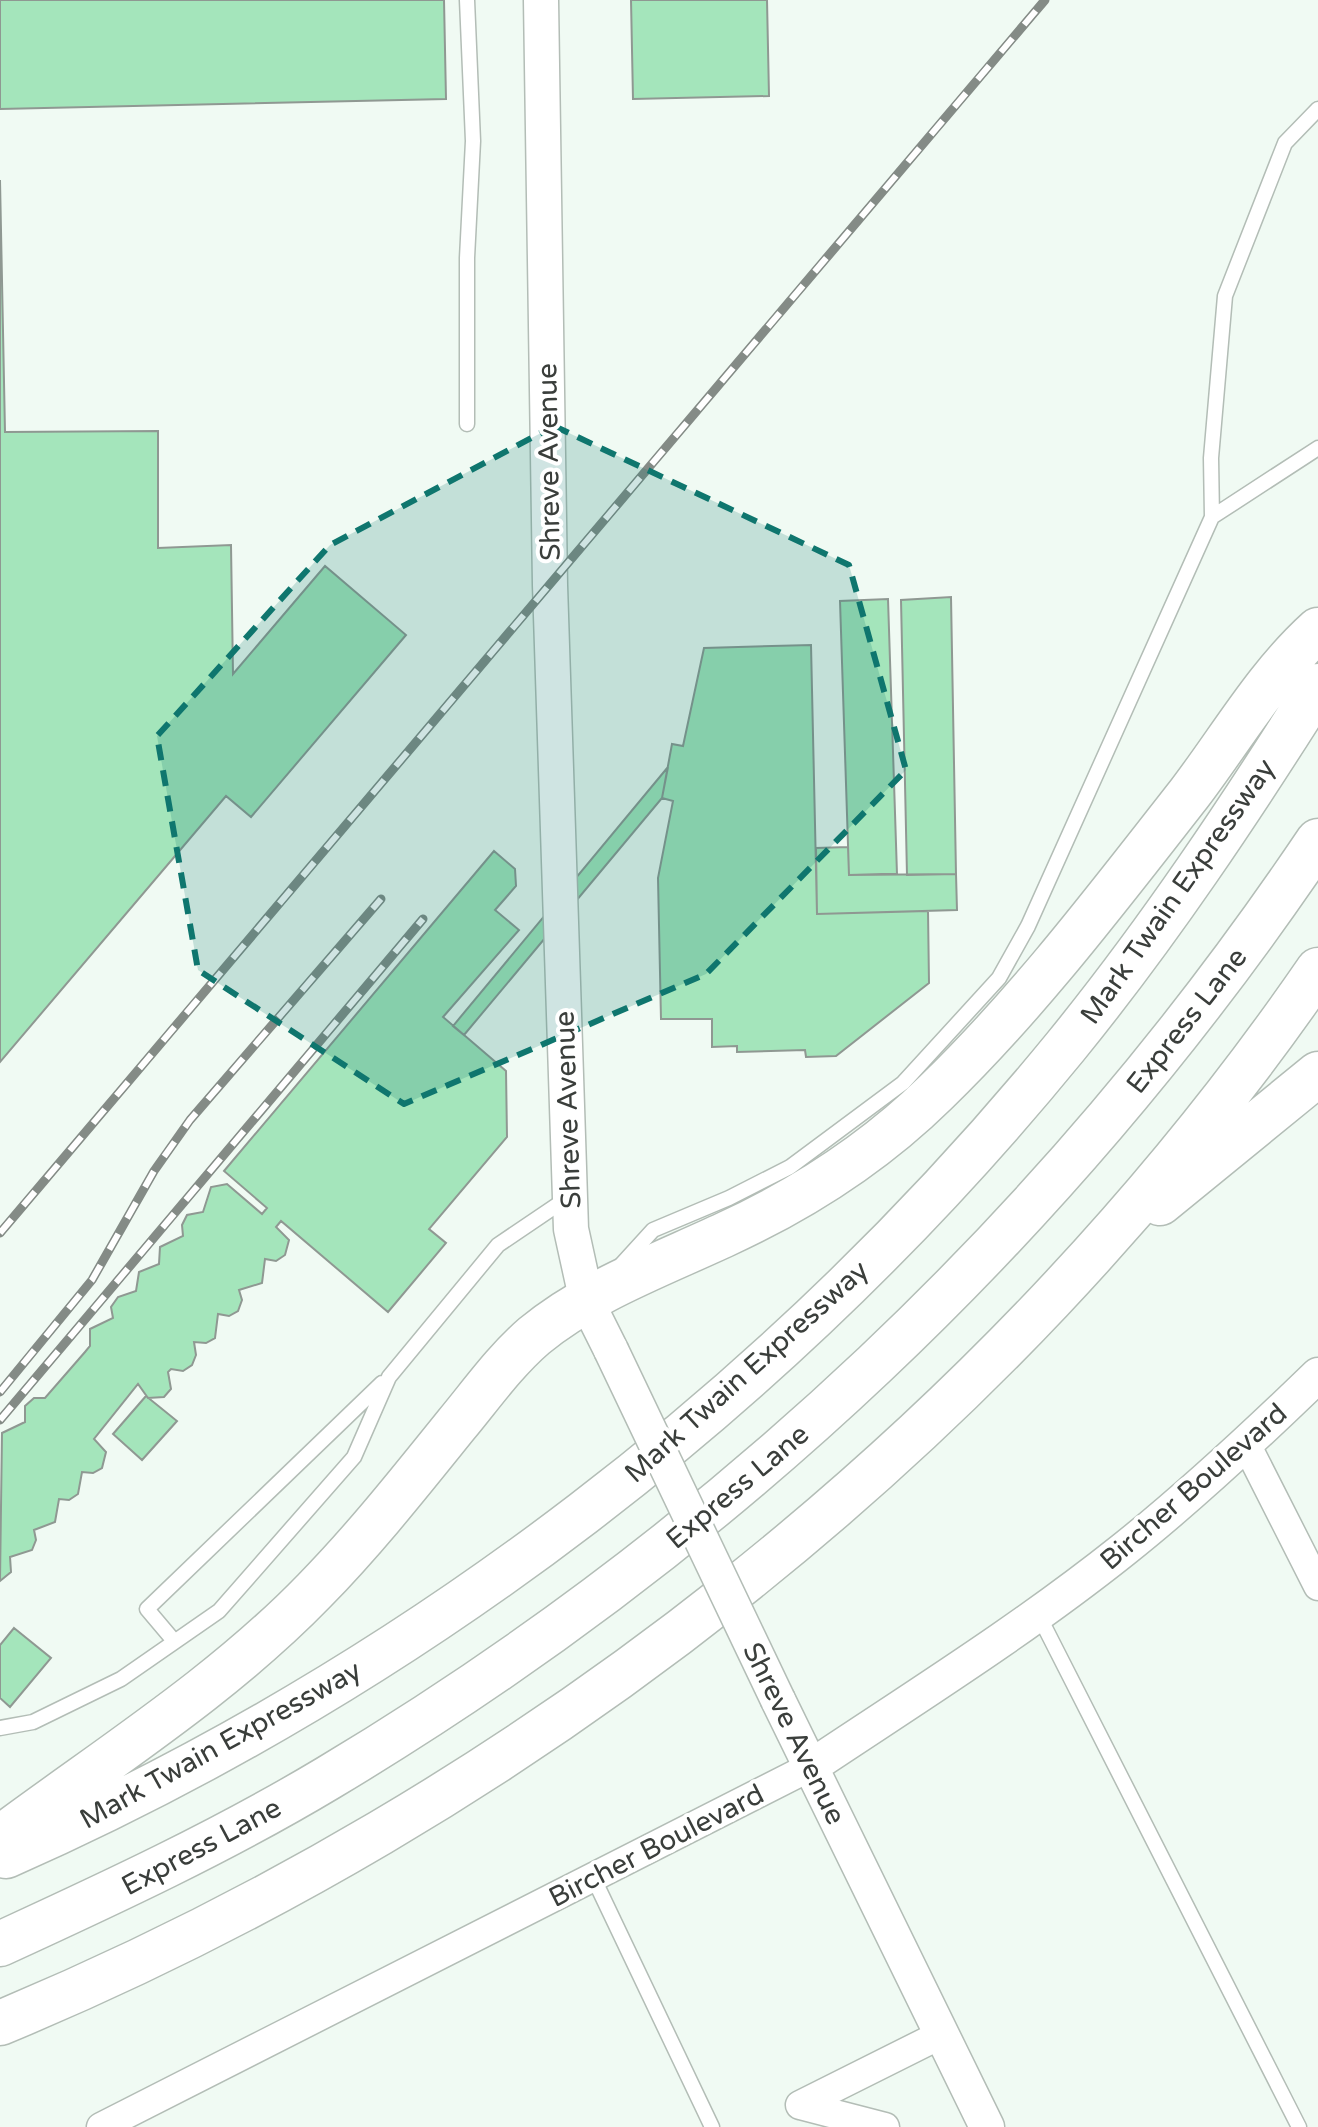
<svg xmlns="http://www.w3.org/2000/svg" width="1318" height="2127" font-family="'Varela Round',sans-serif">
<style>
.building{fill:#a4e5bb;stroke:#8f9892;stroke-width:2}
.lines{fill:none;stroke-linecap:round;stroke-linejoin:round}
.service-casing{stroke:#b3bdb6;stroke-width:17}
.minor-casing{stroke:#b3bdb6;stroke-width:31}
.tertiary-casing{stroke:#b3bdb6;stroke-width:37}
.motorway-casing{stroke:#b3bdb6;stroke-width:47}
.service{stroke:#fff;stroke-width:14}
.minor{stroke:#fff;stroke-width:28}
.tertiary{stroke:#fff;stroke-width:34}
.motorway{stroke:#fff;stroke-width:44}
.rail-casing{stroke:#848b86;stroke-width:9}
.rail{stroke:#fff;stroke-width:6;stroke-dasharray:18;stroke-linecap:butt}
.tertiary-bridge-casing{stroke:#b3bdb6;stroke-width:37;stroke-linecap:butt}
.tertiary-bridge{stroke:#fff;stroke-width:34}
.marked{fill:#0f766e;fill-opacity:0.2;stroke:#0f766e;stroke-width:6;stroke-dasharray:16 10;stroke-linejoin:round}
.labels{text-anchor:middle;stroke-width:8;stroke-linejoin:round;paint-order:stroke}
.street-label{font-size:28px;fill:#3a3e3b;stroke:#fff}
</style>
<rect width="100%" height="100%" fill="#f0faf3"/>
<path class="building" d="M0 0H444L446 99 0 109Z
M631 0H767L769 96 633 99Z
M0 180 5 432 158 431V548L231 545 233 674 325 566 406 635 251 817 226 796 0 1062Z
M951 597 956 874 907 875 901 600Z
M888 599 897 874 849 875 840 601Z
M811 645 817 914 928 911 929 983 836 1056 806 1057 805 1050 737 1052V1046L712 1047V1019H661L658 878 673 801 662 798 672 744 683 746 704 648Z
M668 767 662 798 464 1035 453 1026Z
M848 847 849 875 956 874 957 910 817 914 816 848Z
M494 851 515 869 516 886 495 910 519 930 443 1017 506 1071 507 1137 429 1229 446 1243 388 1312 281 1221 276 1227 289 1240 285 1255 276 1261 265 1259 262 1283 239 1290 242 1300 238 1311 229 1316 218 1314 215 1338 206 1343 194 1342 196 1355 192 1365 183 1371 171 1369 168 1372 171 1389 164 1397 148 1398 138 1384 94 1439 106 1452 102 1468 93 1473 82 1472 78 1494 69 1500 59 1499 55 1522 34 1530 36 1540 32 1550 10 1557 11 1572 0 1581 2 1433 25 1422V1406L34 1398H45L85 1352 90 1346V1329L113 1318 111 1307 118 1297 136 1291 139 1272 159 1264 160 1247 183 1236 182 1225 187 1215 203 1212 211 1187 227 1184 262 1214 267 1208 224 1171Z
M146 1396 177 1421 142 1460 113 1434Z
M14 1628 51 1658 10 1707 0 1698V1645Z"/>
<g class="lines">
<g class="service-casing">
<path id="service" d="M467 424V258L473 141 467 0
M1212 517 1318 448
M622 1264 653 1230 729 1198 790 1167 903 1083 999 978 1028 926 1212 517 1211 458 1225 296 1285 143 1318 109
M1038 1614 1299 2127
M174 1641 147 1609 382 1383
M0 1728 33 1722 121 1679 219 1611 354 1457 389 1377 498 1245 566 1199
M593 1877 712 2127"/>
</g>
<g class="minor-casing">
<path id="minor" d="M1246 1444 1318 1586
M800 2105 942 2034
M800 2105 885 2127
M101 2127 812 1766"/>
</g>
<g class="tertiary-casing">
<path id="tertiary" d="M541 0 550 585 571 1229 587 1302 611 1350
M778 1700 987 2127
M812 1766C917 1696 1024 1629 1123 1550 1191 1496 1255 1436 1318 1375"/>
</g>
<g class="motorway-casing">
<path id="motorway" d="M1160 1203 1318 1074
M0 1838C106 1759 221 1687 314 1591 365 1539 410 1482 456 1425 481 1395 504 1362 534 1336 588 1291 662 1264 726 1234 802 1199 876 1151 936 1092 1029 1002 1109 896 1189 794 1231 739 1266 677 1318 630
M6 1856C415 1675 783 1393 1066 1046 1158 933 1240 810 1318 686
M0 1944C111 1893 223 1841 328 1778 724 1541 1060 1224 1318 841
M0 2023C520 1807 998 1435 1318 970"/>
</g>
<use href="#service" class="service"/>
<use href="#minor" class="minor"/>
<use href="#tertiary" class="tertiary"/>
<use href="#motorway" class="motorway"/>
<g class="rail-casing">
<path id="rail" d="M0 1233 1045 0
M0 1392 92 1280 154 1171 190 1120 381 899
M0 1420 423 919"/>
</g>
<use href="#rail" class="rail"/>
<g class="tertiary-bridge-casing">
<path id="tertiary-bridge" d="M611 1350 778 1700"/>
</g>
<use href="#tertiary-bridge" class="tertiary-bridge"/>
</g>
<path class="marked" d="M554 426 849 565 906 770 706 974 404 1104 198 970 157 736 330 545Z"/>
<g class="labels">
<g class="street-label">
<text transform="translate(548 462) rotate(-91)" y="10">Shreve Avenue</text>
<text transform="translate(1177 891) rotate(-55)" y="10">Mark Twain Expressway</text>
<text transform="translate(1186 1020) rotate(-52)" y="10">Express Lane</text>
<text transform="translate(567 1110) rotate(-92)" y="10">Shreve Avenue</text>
<text transform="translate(746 1371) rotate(-42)" y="10">Mark Twain Expressway</text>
<text transform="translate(737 1486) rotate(-40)" y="10">Express Lane</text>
<text transform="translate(1193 1486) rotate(-41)" y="10">Bircher Boulevard</text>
<text transform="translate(795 1733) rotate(64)" y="10">Shreve Avenue</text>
<text transform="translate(220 1744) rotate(-29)" y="10">Mark Twain Expressway</text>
<text transform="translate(656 1845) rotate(-27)" y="10">Bircher Boulevard</text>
<text transform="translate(201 1846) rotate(-28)" y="10">Express Lane</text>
</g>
</g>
</svg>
